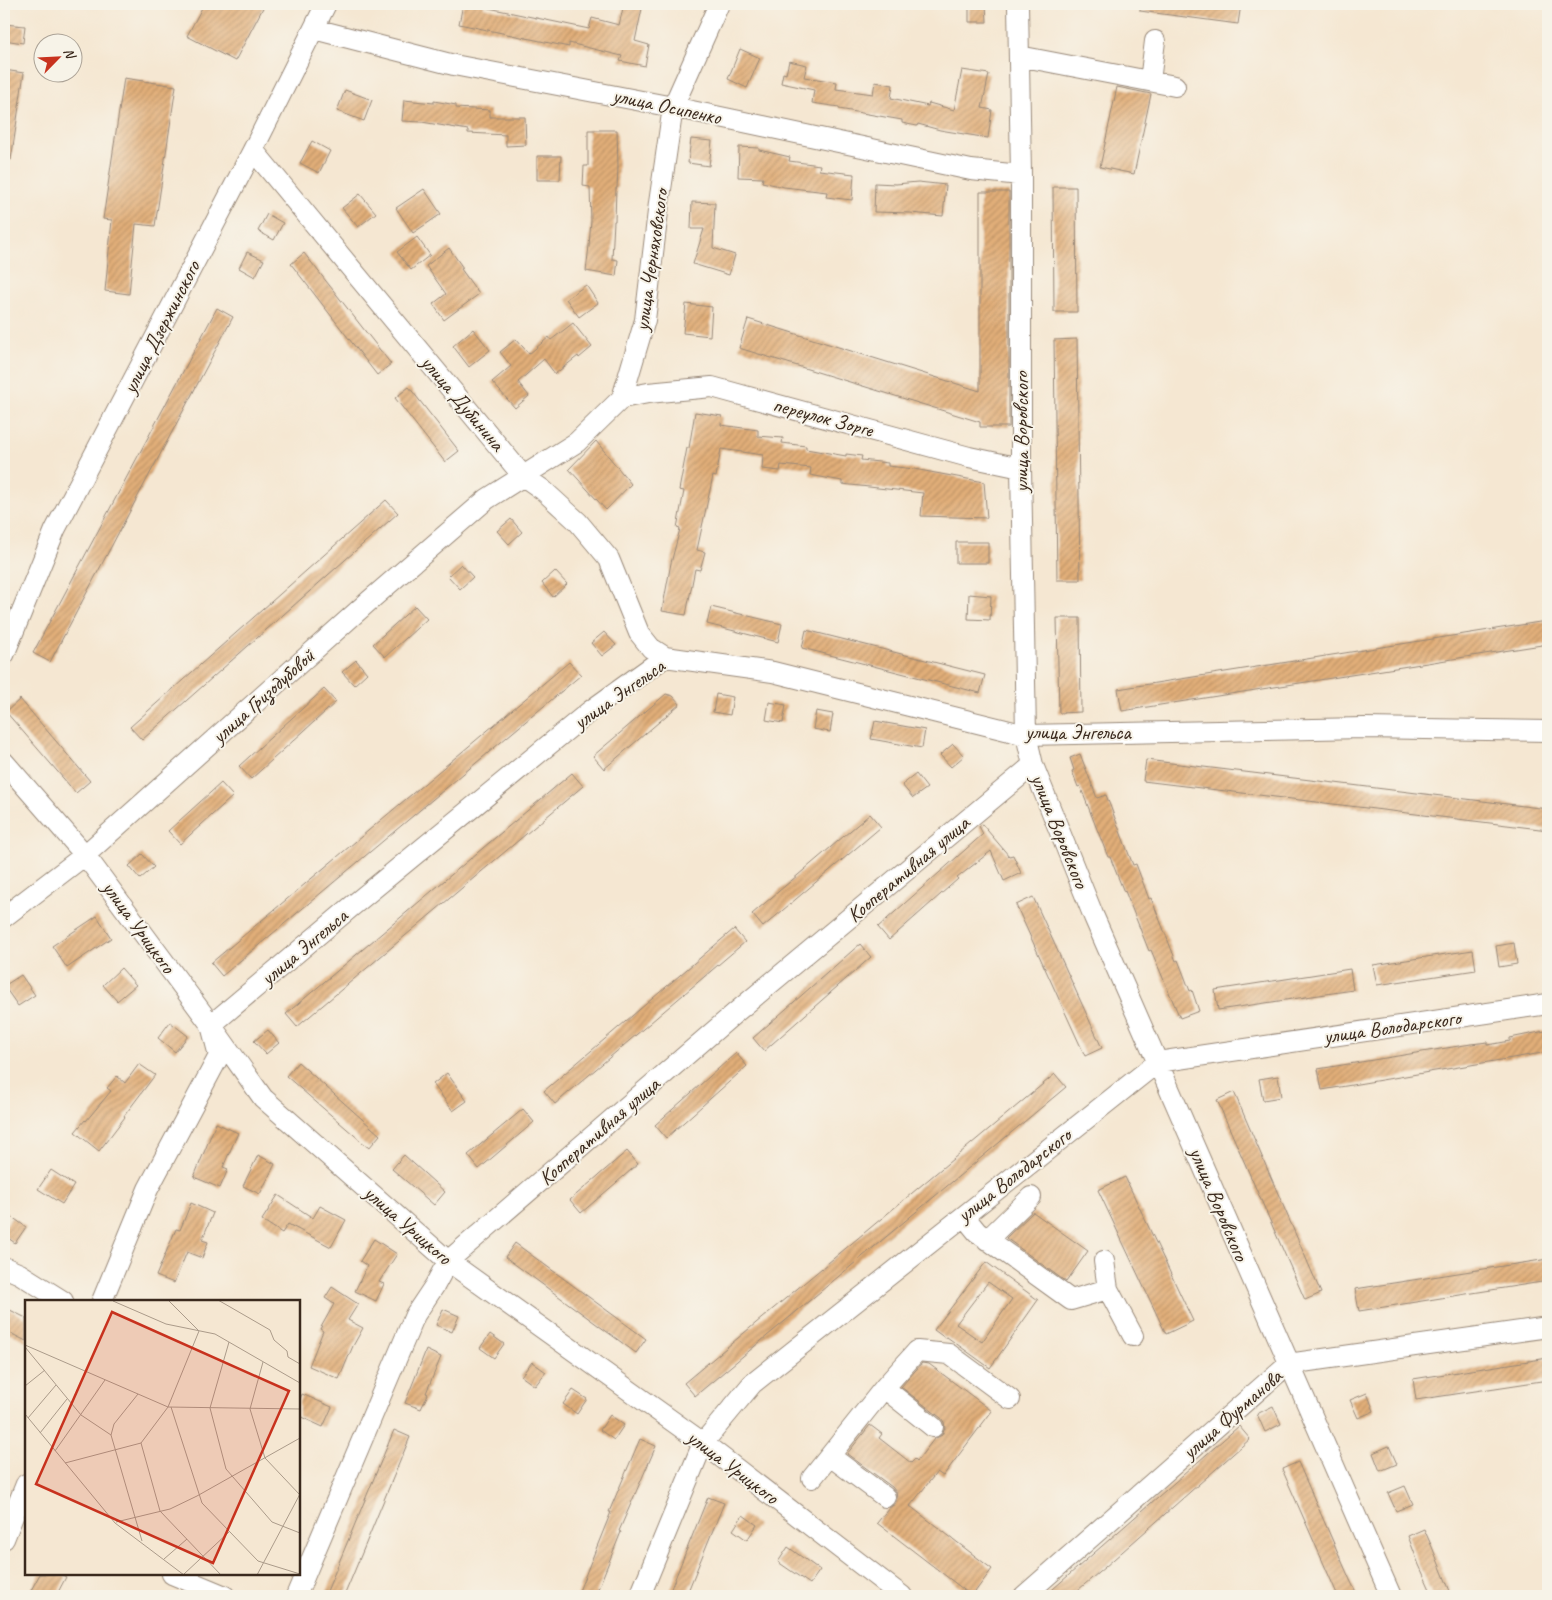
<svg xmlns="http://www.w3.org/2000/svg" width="1552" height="1600" font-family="Caveat,sans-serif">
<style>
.building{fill:url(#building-hatch);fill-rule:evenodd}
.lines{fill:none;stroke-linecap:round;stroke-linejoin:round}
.minor-casing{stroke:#988878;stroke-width:22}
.minor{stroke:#fff;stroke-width:20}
.labels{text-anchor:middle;stroke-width:4;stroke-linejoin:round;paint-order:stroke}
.street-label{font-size:21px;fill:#3b2a1e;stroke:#f7f3e8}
.inset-road{fill:none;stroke:#ab9b8a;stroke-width:1}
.view{fill:#c8321e;fill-opacity:0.15;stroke:#c8321e;stroke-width:2.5}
.inset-edge{fill:none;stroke:#3b2a1e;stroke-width:2.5}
</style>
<defs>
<pattern id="building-hatch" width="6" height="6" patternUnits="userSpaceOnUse" patternTransform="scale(1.25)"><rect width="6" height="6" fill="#e2af79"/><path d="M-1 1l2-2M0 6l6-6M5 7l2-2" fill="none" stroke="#b88f63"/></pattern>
</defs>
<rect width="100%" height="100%" fill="#f7f3e8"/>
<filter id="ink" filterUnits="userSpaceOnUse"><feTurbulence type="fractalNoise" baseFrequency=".02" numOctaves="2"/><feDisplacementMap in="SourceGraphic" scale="10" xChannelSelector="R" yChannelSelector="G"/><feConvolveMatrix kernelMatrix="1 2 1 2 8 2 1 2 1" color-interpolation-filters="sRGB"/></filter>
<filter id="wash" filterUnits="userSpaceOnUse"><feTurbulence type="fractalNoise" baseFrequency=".0096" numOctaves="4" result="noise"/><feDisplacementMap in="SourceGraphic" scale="20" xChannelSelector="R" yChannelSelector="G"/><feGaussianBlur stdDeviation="1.12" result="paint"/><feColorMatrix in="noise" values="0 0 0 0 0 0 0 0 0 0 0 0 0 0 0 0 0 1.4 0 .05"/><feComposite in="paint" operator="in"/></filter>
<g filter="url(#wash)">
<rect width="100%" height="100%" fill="#f5e7d2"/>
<g id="blocks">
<path class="building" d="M204 4H265L235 61 187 36Z
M463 4H484V7L589 29 592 18 619 25 624 4H643L635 41 649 45 645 66 620 61 622 56 569 43V47L459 24Z
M969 4H986L987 22H969Z
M1140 4H1241L1238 24 1140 11Z
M4 24 25 26 23 43 4 40Z
M740 49 760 58 747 88 728 79Z
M789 61 807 65 804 77 837 82 836 89 873 94 875 82 893 85 891 98 928 106 929 103 954 110 962 70 989 74 982 108 992 110 988 138 940 130 918 124 917 126 902 123V120L839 109V107L812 103 814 90 781 83 783 73 786 74Z
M4 70 24 73 11 160H4Z
M124 78 176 86 155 226 136 224 129 294 105 291 112 220 103 219Z
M1117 87 1151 94 1134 174 1100 167Z
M345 90 372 100 364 121 337 111Z
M404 100 434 103V101L456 105V108L490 110V117H525L526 145 506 146V135L468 133V130L422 122 402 121Z
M588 130H617L618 167 617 188H616L615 221H614L612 259 618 260 616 276 586 271 589 246 591 221 590 187 583 186 584 166H588Z
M691 139 712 141 709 166 688 163Z
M312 141 330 151 319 173 300 163Z
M739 147 759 148V150L790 157 789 161 820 165 819 170 854 174 852 200 826 197 827 192 784 187 762 182 763 178 738 177Z
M537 156H561L560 180H537Z
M918 182 946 185 943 216 910 213 874 212 875 183 896 184Z
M1053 187H1076L1077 312H1054Z
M424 189 441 214 413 233 396 208Z
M980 192H1009V427H980V422L739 348 748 319 980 391Z
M360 194 376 213 358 227 342 208Z
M692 202 715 203 713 248 735 255 729 275 693 264 704 229H691Z
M267 214 283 223 274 240 258 231Z
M417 237 430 255 411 270 397 252Z
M449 248 463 268 461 269 479 294 444 320 433 304 446 294 426 266Z
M247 252 264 260 255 277 239 268Z
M304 253 391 364 377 375 291 264Z
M586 285 598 303 579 317 566 299Z
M686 304 712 307 710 336 683 333Z
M217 308 233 317 50 662 33 653Z
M573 323 592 347 579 358 578 356 555 374 544 359 518 382 529 396 515 408 492 382 511 366 500 352 516 339 529 354 549 337 551 340Z
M473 329 490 350 469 367 453 346Z
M1077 339 1080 580H1057L1054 340Z
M409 387 459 451 445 462 395 398Z
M695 412 722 416 721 425 758 430V436L783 438 782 443 806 446V449L846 456V454L862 456 861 460 888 463V466L914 469 984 482 987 518 921 516 923 493 842 484V481L810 475 811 468 781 465 780 471 762 469 763 455 721 449 716 477 713 476 697 550 705 552 700 570 695 569 686 615 662 611 671 563 680 529 677 528 684 491 679 490 687 448H689Z
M596 441 631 484 606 510 569 469Z
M386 500 398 513 142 740 130 727Z
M511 519 522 532 509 544 497 531Z
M956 542H988V563H956Z
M461 564 473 577 460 589 448 576Z
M555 571 567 584 553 597 542 583Z
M969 594 991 596 990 620 968 619Z
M415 606 427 619 385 657 373 644Z
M711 607 782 624 778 642 707 624Z
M1057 618H1080L1081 712 1059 713Z
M1546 621 1548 644 1122 711 1118 689Z
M806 630 985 675 980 693 802 648Z
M604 632 616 645 602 656 591 643Z
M356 660 367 673 354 685 342 672Z
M569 662 581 675 222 976 211 963Z
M324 689 336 702 251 779 239 766Z
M666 694 673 696 680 704 604 769 593 756Z
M716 694 733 697 730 715 713 712Z
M20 699 90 781 76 793 6 712Z
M769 702 786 705 783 723 766 720Z
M816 711 833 714 830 732 813 729Z
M875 721 925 730 922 748 871 739Z
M953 744 964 756 951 767 940 755Z
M1080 754 1097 798 1106 795 1133 865 1136 864 1149 899 1151 898 1161 923 1176 961 1178 960 1190 991 1192 990 1199 1011 1180 1018 1151 950 1149 951 1125 891 1124 892 1110 857H1108L1080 786 1078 787 1072 771 1074 770 1070 758Z
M1146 760 1548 809V830L1143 781Z
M572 773 583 786 297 1027 286 1014Z
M916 774 927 788 913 798 902 785Z
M221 783 233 796 180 844 168 831Z
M870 814 881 827 763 927 752 914Z
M982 824 1009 856 1013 855 1021 873 1004 881 991 851 957 878 958 879 889 940 878 927 983 834 979 826Z
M142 854 154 867 140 879 129 866Z
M1033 897 1102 1048 1085 1056 1016 905Z
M97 916 111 938 67 968 52 946Z
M734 929 745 942 555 1104 544 1091Z
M1514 943 1517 964 1499 967 1496 946Z
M860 944 871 957 764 1051 753 1038Z
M1473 950 1476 970 1377 985 1373 965Z
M121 968 136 985 117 1001 103 985Z
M1350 969 1353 990 1218 1010 1215 990Z
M21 975 35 995 18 1006 4 986Z
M170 1022 188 1036 175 1052 158 1038Z
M268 1030 279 1043 266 1054 254 1041Z
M1545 1031 1548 1052 1322 1090 1318 1069 1471 1044 1488 1042V1045L1510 1041V1038Z
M736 1053 747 1066 666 1138 655 1125Z
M298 1062 380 1135 369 1148 286 1076Z
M139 1064 155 1075 124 1116 125 1117 99 1151 75 1132 85 1120 86 1121 111 1091 107 1088 117 1076 125 1083Z
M447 1073 467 1101 453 1111 433 1084Z
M1055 1074 1066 1087 695 1396 684 1383Z
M1278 1076 1281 1097 1263 1100 1259 1079Z
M1234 1092 1321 1293 1305 1300 1217 1100Z
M523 1109 534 1122 479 1169 468 1155Z
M216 1123 238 1133 223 1167 228 1169 220 1188 194 1177Z
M627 1151 638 1164 581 1213 570 1200Z
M258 1155 275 1164 260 1194 243 1186Z
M404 1155 445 1192 434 1205 392 1169Z
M51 1170 74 1185 62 1204 38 1189Z
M1125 1177 1193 1321 1166 1334 1098 1190Z
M278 1195 313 1218 320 1206 346 1220 331 1247 288 1224 282 1233 262 1220Z
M191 1203 213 1213 202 1240 208 1242 202 1258 187 1252 174 1283 156 1276 176 1229 180 1230Z
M1033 1212 1088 1251 1066 1282 1006 1238Z
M12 1217 26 1227 15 1243 4 1235V1228Z
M374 1239 397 1254 379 1282 384 1284 376 1301 355 1291 367 1266 360 1261Z
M515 1243 646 1339 636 1353 505 1257Z
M1548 1259V1281L1359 1311 1355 1289Z
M986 1262 1038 1300 990 1368 947 1337 945 1338 934 1330ZM988 1282 1012 1299 982 1342 956 1324Z
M332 1287 358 1304 348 1320 363 1328 353 1346 339 1379 309 1366 323 1331 320 1329 334 1304 325 1298Z
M8 1309 26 1318V1341L4 1330V1319Z
M443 1309 459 1316 452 1332 436 1325Z
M490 1334 504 1344 494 1358 480 1348Z
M426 1350 441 1357 426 1393 428 1394 421 1409 405 1403Z
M1548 1358V1380L1416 1400 1413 1379Z
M532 1362 546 1372 535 1386 521 1376Z
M922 1363 929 1364 992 1411 943 1476 937 1472 910 1506 992 1569 972 1596 877 1523 889 1508 895 1504 897 1498 896 1492 892 1487 847 1454 870 1425 882 1434 879 1438 911 1463 915 1459 917 1461 934 1439 942 1435 945 1428 944 1422 941 1418 901 1387Z
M573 1390 587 1399 577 1414 563 1404Z
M1367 1393 1374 1411 1358 1418 1350 1400Z
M302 1394 332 1407 323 1427 299 1416V1402Z
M1273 1406 1281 1424 1265 1432 1257 1414Z
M610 1415 624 1425 614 1440 600 1430Z
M1239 1426 1250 1439 1105 1567 1071 1596H1045Z
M394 1430 410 1437 350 1582 344 1596H325Z
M640 1439 656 1446 619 1531 621 1532 600 1584 595 1596H577L611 1512H609Z
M1389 1446 1397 1464 1380 1471 1373 1453Z
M1298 1462 1350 1580 1358 1596H1338L1330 1578 1282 1469Z
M1405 1486 1413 1504 1396 1511 1388 1493Z
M708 1497 724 1503 686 1596H668Z
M743 1515 757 1525 747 1540 733 1530Z
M1424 1529 1432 1547 1452 1596H1433L1419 1565 1408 1536Z
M788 1547 820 1570 810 1584 778 1562Z
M40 1574H60L66 1577 56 1596H40L30 1592Z"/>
</g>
</g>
<g filter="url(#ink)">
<use href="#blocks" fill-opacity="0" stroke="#988878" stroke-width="1"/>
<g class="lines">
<g class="minor-casing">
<path id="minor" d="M1018 4 1021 175V468L1026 735 1033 765 1094 917 1391 1596
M314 29 454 65 673 107 971 170 1021 175
M1019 56 1175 86
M1150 81 1155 41
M253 150 523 476 543 490 578 522 609 559 639 633 651 648 665 657
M622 398 648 393 712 387 969 457 1021 468
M4 655 55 530 253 150 326 4
M4 762 85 855 211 1025 263 1098 448 1261 703 1443 902 1596
M4 917 85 855 369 601 487 499 577 442 622 398 645 320 659 203 673 107 719 4
M964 1216 977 1232 1071 1300 1108 1289 1133 1336
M987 1240 1031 1197
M1104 1261 1108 1289
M4 1267 20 1274 63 1301
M102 1301 148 1189 219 1056 211 1025 351 907 590 711 665 657 773 672 1026 735 1364 728 1548 731
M884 1388 933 1427
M830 1456 885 1497
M812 1478 884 1388 917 1351 949 1354 1010 1399
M4 1539 26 1484
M172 1574 225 1596
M296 1596 415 1315 435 1285 448 1261 735 1013 1033 765
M640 1596 703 1443 752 1384 1158 1062 1548 1004
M1024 1596 1288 1364 1548 1327"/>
</g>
<use href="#minor" class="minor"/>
</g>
</g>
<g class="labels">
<g class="street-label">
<text transform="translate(667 106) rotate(12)" y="7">улица Осипенко</text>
<text transform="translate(651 260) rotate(-82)" y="7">улица Черняховского</text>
<text transform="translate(161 327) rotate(-63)" y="7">улица Дзержинского</text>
<text transform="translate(463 403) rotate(50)" y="7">улица Дубинина</text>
<text transform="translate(823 417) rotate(15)" y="7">переулок Зорге</text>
<text transform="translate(1021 432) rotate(-90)" y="7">улица Воровского</text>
<text transform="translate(619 694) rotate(-35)" y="7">улица Энгельса</text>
<text transform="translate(263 696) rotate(-42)" y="7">улица Гризодубовой</text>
<text x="1078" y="739">улица Энгельса</text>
<text transform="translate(1060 831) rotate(68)" y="7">улица Воровского</text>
<text transform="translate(908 869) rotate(-40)" y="7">Кооперативная улица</text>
<text transform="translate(139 927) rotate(54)" y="7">улица Урицкого</text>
<text transform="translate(304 947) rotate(-40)" y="7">улица Энгельса</text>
<text transform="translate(1392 1027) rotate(-8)" y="7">улица Володарского</text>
<text transform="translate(599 1131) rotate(-41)" y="7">Кооперативная улица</text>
<text transform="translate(1014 1175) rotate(-38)" y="7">улица Володарского</text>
<text transform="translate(1219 1204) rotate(67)" y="7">улица Воровского</text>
<text transform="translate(408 1225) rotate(41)" y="7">улица Урицкого</text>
<text transform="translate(1232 1414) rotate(-41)" y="7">улица Фурманова</text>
<text transform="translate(733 1467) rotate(37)" y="7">улица Урицкого</text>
</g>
</g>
<g transform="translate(25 1300)">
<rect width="275" height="275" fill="#f5e7d2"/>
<path class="inset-road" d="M143 0 174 31 143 107 116 143 135 211 196 275M193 0 245 30 249 40 262 51 263 57 275 64M88 1 141 24 190 34 275 83M204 42 185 108 201 169 247 222 275 233M0 45 143 107 275 109M0 47 56 115 86 135 117 241M238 62 225 109 240 158 275 195M0 86 20 70M146 107 177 203 233 261 275 274M0 114 90 223 159 275M3 118 31 85M15 133 42 99M86 135 89 124 113 94M30 151 80 80M40 163 116 143M91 222 145 209 172 196 275 138M139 259 162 239M159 274 204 232M232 275 275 194"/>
<path class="view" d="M87 12 264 91 188 263 11 184Z"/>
<rect width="275" height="275" class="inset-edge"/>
</g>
<rect width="1552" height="1600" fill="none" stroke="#f7f3e8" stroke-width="20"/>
<g transform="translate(58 58) rotate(66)"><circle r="24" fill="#f7f3e8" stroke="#aca397"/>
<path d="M0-4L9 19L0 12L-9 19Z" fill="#c8321e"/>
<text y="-8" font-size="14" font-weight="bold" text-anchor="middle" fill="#3b2a1e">N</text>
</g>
</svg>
